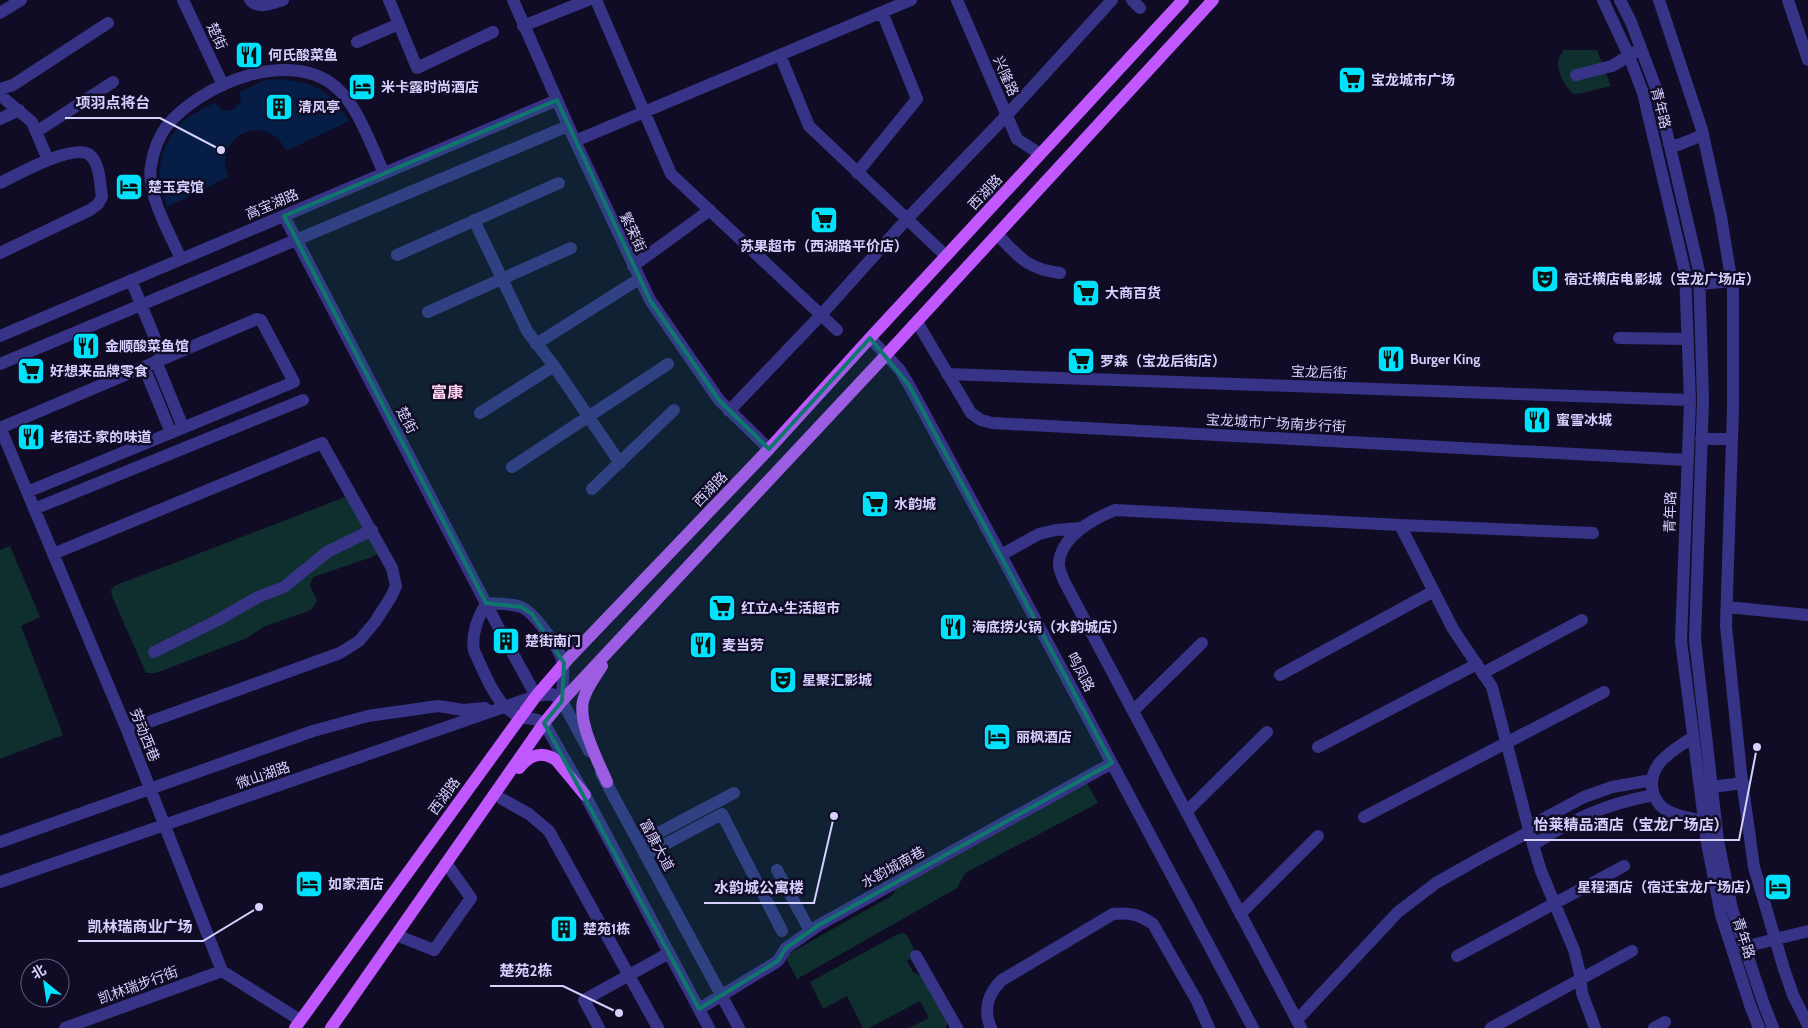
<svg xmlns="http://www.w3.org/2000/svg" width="1808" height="1028" font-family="Cabin,'Noto Sans SC',sans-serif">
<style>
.green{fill:#0f2f2e}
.water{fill:#061d45}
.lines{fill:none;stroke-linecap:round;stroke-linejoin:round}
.minor{stroke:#373488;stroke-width:12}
.major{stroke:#c057ff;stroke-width:12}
.marked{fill:#0f766e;fill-opacity:0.2;stroke:#0f766e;stroke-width:4;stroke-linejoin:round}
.labels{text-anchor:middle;stroke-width:5;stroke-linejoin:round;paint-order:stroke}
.street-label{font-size:14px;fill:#d6d0ff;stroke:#110c25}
.poi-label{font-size:14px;font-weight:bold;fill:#d6d0ff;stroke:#110c25;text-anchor:start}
.quarter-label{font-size:16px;font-weight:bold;fill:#ffd2ef;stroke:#110c25}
.leader{fill:none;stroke:#d6d0ff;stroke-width:2}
.callout-dot{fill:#d6d0ff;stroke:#110c25;stroke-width:2}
.callout-label{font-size:15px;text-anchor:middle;font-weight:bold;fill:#d6d0ff;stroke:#110c25;stroke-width:5;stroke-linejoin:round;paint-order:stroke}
</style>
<rect width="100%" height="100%" fill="#110c25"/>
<path class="green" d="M1564 50H1597L1611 86 1582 93 1573 94C1562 82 1551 64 1564 50Z
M348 496 380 552 372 557 313 577 310 585 317 601 311 610 263 627 247 638 156 673H146L112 596 111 591 114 586Z
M10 546 40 617 21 626 63 735 0 759V550Z
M1087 783 1098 803 965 873 957 888 797 979 785 956 893 895 896 887Z
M903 933 907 935 915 951 914 956 907 961 913 972 923 977 948 1022 946 1028H909L929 1018 920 1001 869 1028H863L847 996 823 1009 810 982 898 934Z"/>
<path class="water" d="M280 79C314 82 332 91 349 121L286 151C268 111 212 134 228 177L167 207C164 197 161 187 160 177 158 155 172 128 190 116 198 111 206 107 214 103L225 111 234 109 241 101 239 92 266 80Z"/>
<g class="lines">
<path class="minor" d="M183 0 223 85
M250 0C259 10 272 3 283 0
M389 0 417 68 493 32
M513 0 575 141 650 300 719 400 769 449
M596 0 671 174 837 330
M957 0 1017 139 1040 154
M1132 0 1140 8
M1603 0 1629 56 1643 93 1685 272 1690 400 1681 641 1707 843 1721 915 1750 1005 1759 1028
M1620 0 1631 22 1657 91 1699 271 1703 400 1695 640 1718 841 1732 909 1763 1002 1773 1028
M1659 0 1702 130 1721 217 1733 290V408L1726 626 1741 773 1754 867 1784 969 1793 995 1808 1025
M1788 0 1808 60
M0 13 21 0
M523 26 588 0
M357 42 399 24
M780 55 809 126 946 256
M1576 75 1612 66 1635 52
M0 89 13 85 108 23
M0 95 32 122 48 160
M0 119 19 110
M36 132 113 82
M575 141 911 0
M1669 144 1678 145 1703 135
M857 173 917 99 882 12
M0 183C16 175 76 141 91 156 100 165 100 185 102 197L98 204 90 210 0 253
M284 216 504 638
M474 220 527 331 554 366 620 463
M998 235C1019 257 1027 269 1060 273
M397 255 559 183
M181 259C170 234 146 193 151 166 153 153 158 138 166 127 200 84 293 45 339 90 359 109 372 148 384 173
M633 266 710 210
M131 280 163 358
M1700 284 1732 281
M428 312 571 248
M917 322 971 413 981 420 992 423 1687 460
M0 336 557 100
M870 338 900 370 909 385 1001 555 1253 1028
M1619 338 1688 339
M536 344 639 279
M156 361 183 427
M0 364 568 126
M144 367 171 433
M947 374 1690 400
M729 411 821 315 906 220 1007 115 1112 0
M480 413 554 366
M0 427 127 730 222 971 300 1020
M0 428 257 319 261 320 294 382 27 492
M1701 439H1732
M512 467 668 364
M592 489 674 410
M34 509 303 400
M1400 525 1593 533
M53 554 322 443 392 568 396 586 391 597 375 622 359 641 340 653 127 730
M1001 555 1039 534 1056 530 1080 528
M1727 607 1808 615
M507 643 536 696
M154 652 218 620 258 597 284 587 327 552 372 530
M1483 673 1582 620
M1280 675 1434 591
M562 701C562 689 564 677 563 665 563 652 534 612 521 607 510 603 497 604 486 603 478 618 471 634 474 651 485 673 495 705 518 716 526 720 532 716 544 723L585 795 709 1028
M1133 711 1202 643
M1693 737C1674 750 1646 764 1653 792 1654 797 1659 805 1663 808 1675 816 1690 818 1704 821
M1318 747 1477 664
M601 773 739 1028
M1712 787 1743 783
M502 799 529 814 549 831 658 1028
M1186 812 1267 732
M1364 817 1604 692
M1528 827 1584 797 1612 787 1652 780
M0 842 313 731 368 716 438 706 463 710 485 708
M639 843 734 793
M1533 845C1574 818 1606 804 1654 795
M645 855 722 814 782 931
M777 870 810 931
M0 882 536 696 552 694 562 701 589 751
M1240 914 1318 836
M396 935 434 950 471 898 446 863
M1744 947 1808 931
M916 956 957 1028
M1457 956 1624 866
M699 1009 778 961 786 948 819 925 1112 763
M1297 1020 1398 912 1436 883 1482 857 1529 832
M65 1028 222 971
M599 1028 584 1000 669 953
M991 1028C983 1010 988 993 1002 980L1113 914C1130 912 1140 915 1153 924L1197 1001 1209 1028
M1301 1028 1064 581C1062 575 1058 568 1059 562 1062 536 1093 519 1115 510L1400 525 1453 629 1492 687 1533 845 1541 871 1574 950 1580 974 1582 993 1595 1028
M1491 1028 1632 951
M1654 1028 1665 1022"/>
<path class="major" d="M602 666C595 677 586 688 583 701 578 723 598 761 607 782
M519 768C530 755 541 750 556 760L585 795
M295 1028 536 696 568 659 769 449 870 338 1183 0
M331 1028 544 723 562 701 886 355 1213 0"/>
</g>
<path class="marked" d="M557 100 650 300 719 400 769 449 870 338 909 385 1112 763 819 925 786 948 778 961 699 1009 544 723 562 701 564 663 532 614 521 607 486 603 284 216Z"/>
<defs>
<g id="restaurant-square" transform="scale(1.4375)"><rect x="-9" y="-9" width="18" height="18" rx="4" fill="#00e2fb" stroke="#110c25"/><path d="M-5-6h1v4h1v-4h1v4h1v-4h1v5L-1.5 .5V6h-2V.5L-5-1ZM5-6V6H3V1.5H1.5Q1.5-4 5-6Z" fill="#111"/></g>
<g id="supermarket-square" transform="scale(1.4375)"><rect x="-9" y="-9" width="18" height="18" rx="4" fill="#00e2fb" stroke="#110c25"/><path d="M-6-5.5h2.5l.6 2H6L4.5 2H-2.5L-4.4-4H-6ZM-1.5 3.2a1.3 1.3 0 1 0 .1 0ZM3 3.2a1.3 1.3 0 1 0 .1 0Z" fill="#111"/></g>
<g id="hotel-square" transform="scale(1.4375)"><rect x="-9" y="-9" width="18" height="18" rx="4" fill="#00e2fb" stroke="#110c25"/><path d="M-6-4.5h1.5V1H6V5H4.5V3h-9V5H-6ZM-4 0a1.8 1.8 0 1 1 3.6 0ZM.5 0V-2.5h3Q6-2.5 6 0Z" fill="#111"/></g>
<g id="building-square" transform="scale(1.4375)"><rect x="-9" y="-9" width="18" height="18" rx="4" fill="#00e2fb" stroke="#110c25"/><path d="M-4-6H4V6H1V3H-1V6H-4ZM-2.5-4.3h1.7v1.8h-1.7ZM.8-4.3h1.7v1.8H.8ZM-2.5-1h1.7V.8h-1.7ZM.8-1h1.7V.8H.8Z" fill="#111"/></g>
<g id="theatre-square" transform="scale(1.4375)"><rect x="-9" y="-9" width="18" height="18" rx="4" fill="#00e2fb" stroke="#110c25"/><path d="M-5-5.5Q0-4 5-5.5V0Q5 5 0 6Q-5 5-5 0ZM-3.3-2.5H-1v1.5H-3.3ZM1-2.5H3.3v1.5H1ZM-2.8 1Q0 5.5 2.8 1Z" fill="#111"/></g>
</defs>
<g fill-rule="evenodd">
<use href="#restaurant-square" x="249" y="55"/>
<use href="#supermarket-square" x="1352" y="80"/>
<use href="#hotel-square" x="362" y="87"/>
<use href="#building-square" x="279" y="107"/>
<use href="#hotel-square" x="129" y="187"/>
<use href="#supermarket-square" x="824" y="220"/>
<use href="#theatre-square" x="1545" y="279"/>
<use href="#supermarket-square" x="1086" y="293"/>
<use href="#restaurant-square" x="86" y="346"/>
<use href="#restaurant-square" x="1391" y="359"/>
<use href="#supermarket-square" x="1081" y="361"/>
<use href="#supermarket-square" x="31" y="371"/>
<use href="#restaurant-square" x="1537" y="420"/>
<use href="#restaurant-square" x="31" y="437"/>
<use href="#supermarket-square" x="875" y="504"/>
<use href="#supermarket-square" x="722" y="608"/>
<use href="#restaurant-square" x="953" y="627"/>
<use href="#building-square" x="506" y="641"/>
<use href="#restaurant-square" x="703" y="645"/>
<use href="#theatre-square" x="783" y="680"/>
<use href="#hotel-square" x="997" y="737"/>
<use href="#hotel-square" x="309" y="884"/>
<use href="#hotel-square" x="1778" y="887"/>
<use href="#building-square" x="564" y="929"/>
</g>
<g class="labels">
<g class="street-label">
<text transform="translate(217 36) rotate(65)" y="5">楚街</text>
<text transform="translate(1006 76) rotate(66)" y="5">兴隆路</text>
<text transform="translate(1661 108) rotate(76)" y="5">青年路</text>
<text transform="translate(985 192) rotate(-47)" y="5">西湖路</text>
<text transform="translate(272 204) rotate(-23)" y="5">高宝湖路</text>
<text transform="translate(633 232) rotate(65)" y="5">繁荣街</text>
<text transform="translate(1319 372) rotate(2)" y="5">宝龙后街</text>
<text transform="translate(407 420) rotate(62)" y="5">楚街</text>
<text transform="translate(1276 423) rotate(3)" y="5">宝龙城市广场南步行街</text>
<text transform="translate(710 489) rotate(-46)" y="5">西湖路</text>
<text transform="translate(1670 512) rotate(-88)" y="5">青年路</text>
<text transform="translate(1081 672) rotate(62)" y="5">鸣凤路</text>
<text transform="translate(145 735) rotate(68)" y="5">劳动西巷</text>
<text transform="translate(263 775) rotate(-19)" y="5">微山湖路</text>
<text transform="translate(444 796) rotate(-54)" y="5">西湖路</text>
<text transform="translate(657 845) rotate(62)" y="5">富康大道</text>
<text transform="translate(893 867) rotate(-29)" y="5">水韵城南巷</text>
<text transform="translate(1744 938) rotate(72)" y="5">青年路</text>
<text transform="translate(138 985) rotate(-20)" y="5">凯林瑞步行街</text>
</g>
<g class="poi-label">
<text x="268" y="60">何氏酸菜鱼</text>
<text x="1371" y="85">宝龙城市广场</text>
<text x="381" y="92">米卡露时尚酒店</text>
<text x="298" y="112">清风亭</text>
<text x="148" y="192">楚玉宾馆</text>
<text x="824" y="251" text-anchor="middle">苏果超市（西湖路平价店）</text>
<text x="1564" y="284">宿迁横店电影城（宝龙广场店）</text>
<text x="1105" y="298">大商百货</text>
<text x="105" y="351">金顺酸菜鱼馆</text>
<text x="1410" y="364">Burger King</text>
<text x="1100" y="366">罗森（宝龙后街店）</text>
<text x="50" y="376">好想来品牌零食</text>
<text x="1556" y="425">蜜雪冰城</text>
<text x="50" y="442">老宿迁·家的味道</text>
<text x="894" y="509">水韵城</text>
<text x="741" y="613">红立A+生活超市</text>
<text x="972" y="632">海底捞火锅（水韵城店）</text>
<text x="525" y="646">楚街南门</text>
<text x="722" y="650">麦当劳</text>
<text x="802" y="685">星聚汇影城</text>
<text x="1016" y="742">丽枫酒店</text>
<text x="328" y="889">如家酒店</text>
<text x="1759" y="892" text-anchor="end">星程酒店（宿迁宝龙广场店）</text>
<text x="583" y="934">楚苑1栋</text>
</g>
<g class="quarter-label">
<text x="447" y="398">富康</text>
</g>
</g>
<path class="leader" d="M221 150L160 118H65M1757 747L1739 840H1524M834 816L814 903H704M259 907L203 941H78M619 1013L563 986H490"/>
<g class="callout-dot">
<circle cx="221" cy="150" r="5"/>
<circle cx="1757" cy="747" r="5"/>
<circle cx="834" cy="816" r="5"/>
<circle cx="259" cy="907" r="5"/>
<circle cx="619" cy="1013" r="5"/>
</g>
<g class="callout-label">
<text x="113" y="108">项羽点将台</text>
<text x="1631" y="830">怡莱精品酒店（宝龙广场店）</text>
<text x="759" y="893">水韵城公寓楼</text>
<text x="140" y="932">凯林瑞商业广场</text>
<text x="526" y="976">楚苑2栋</text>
</g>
<g transform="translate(45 983) rotate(330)"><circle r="24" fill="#110c25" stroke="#605a7c"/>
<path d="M0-4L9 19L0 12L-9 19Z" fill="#00e2fb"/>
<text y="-8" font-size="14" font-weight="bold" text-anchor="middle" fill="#d6d0ff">北</text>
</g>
</svg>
